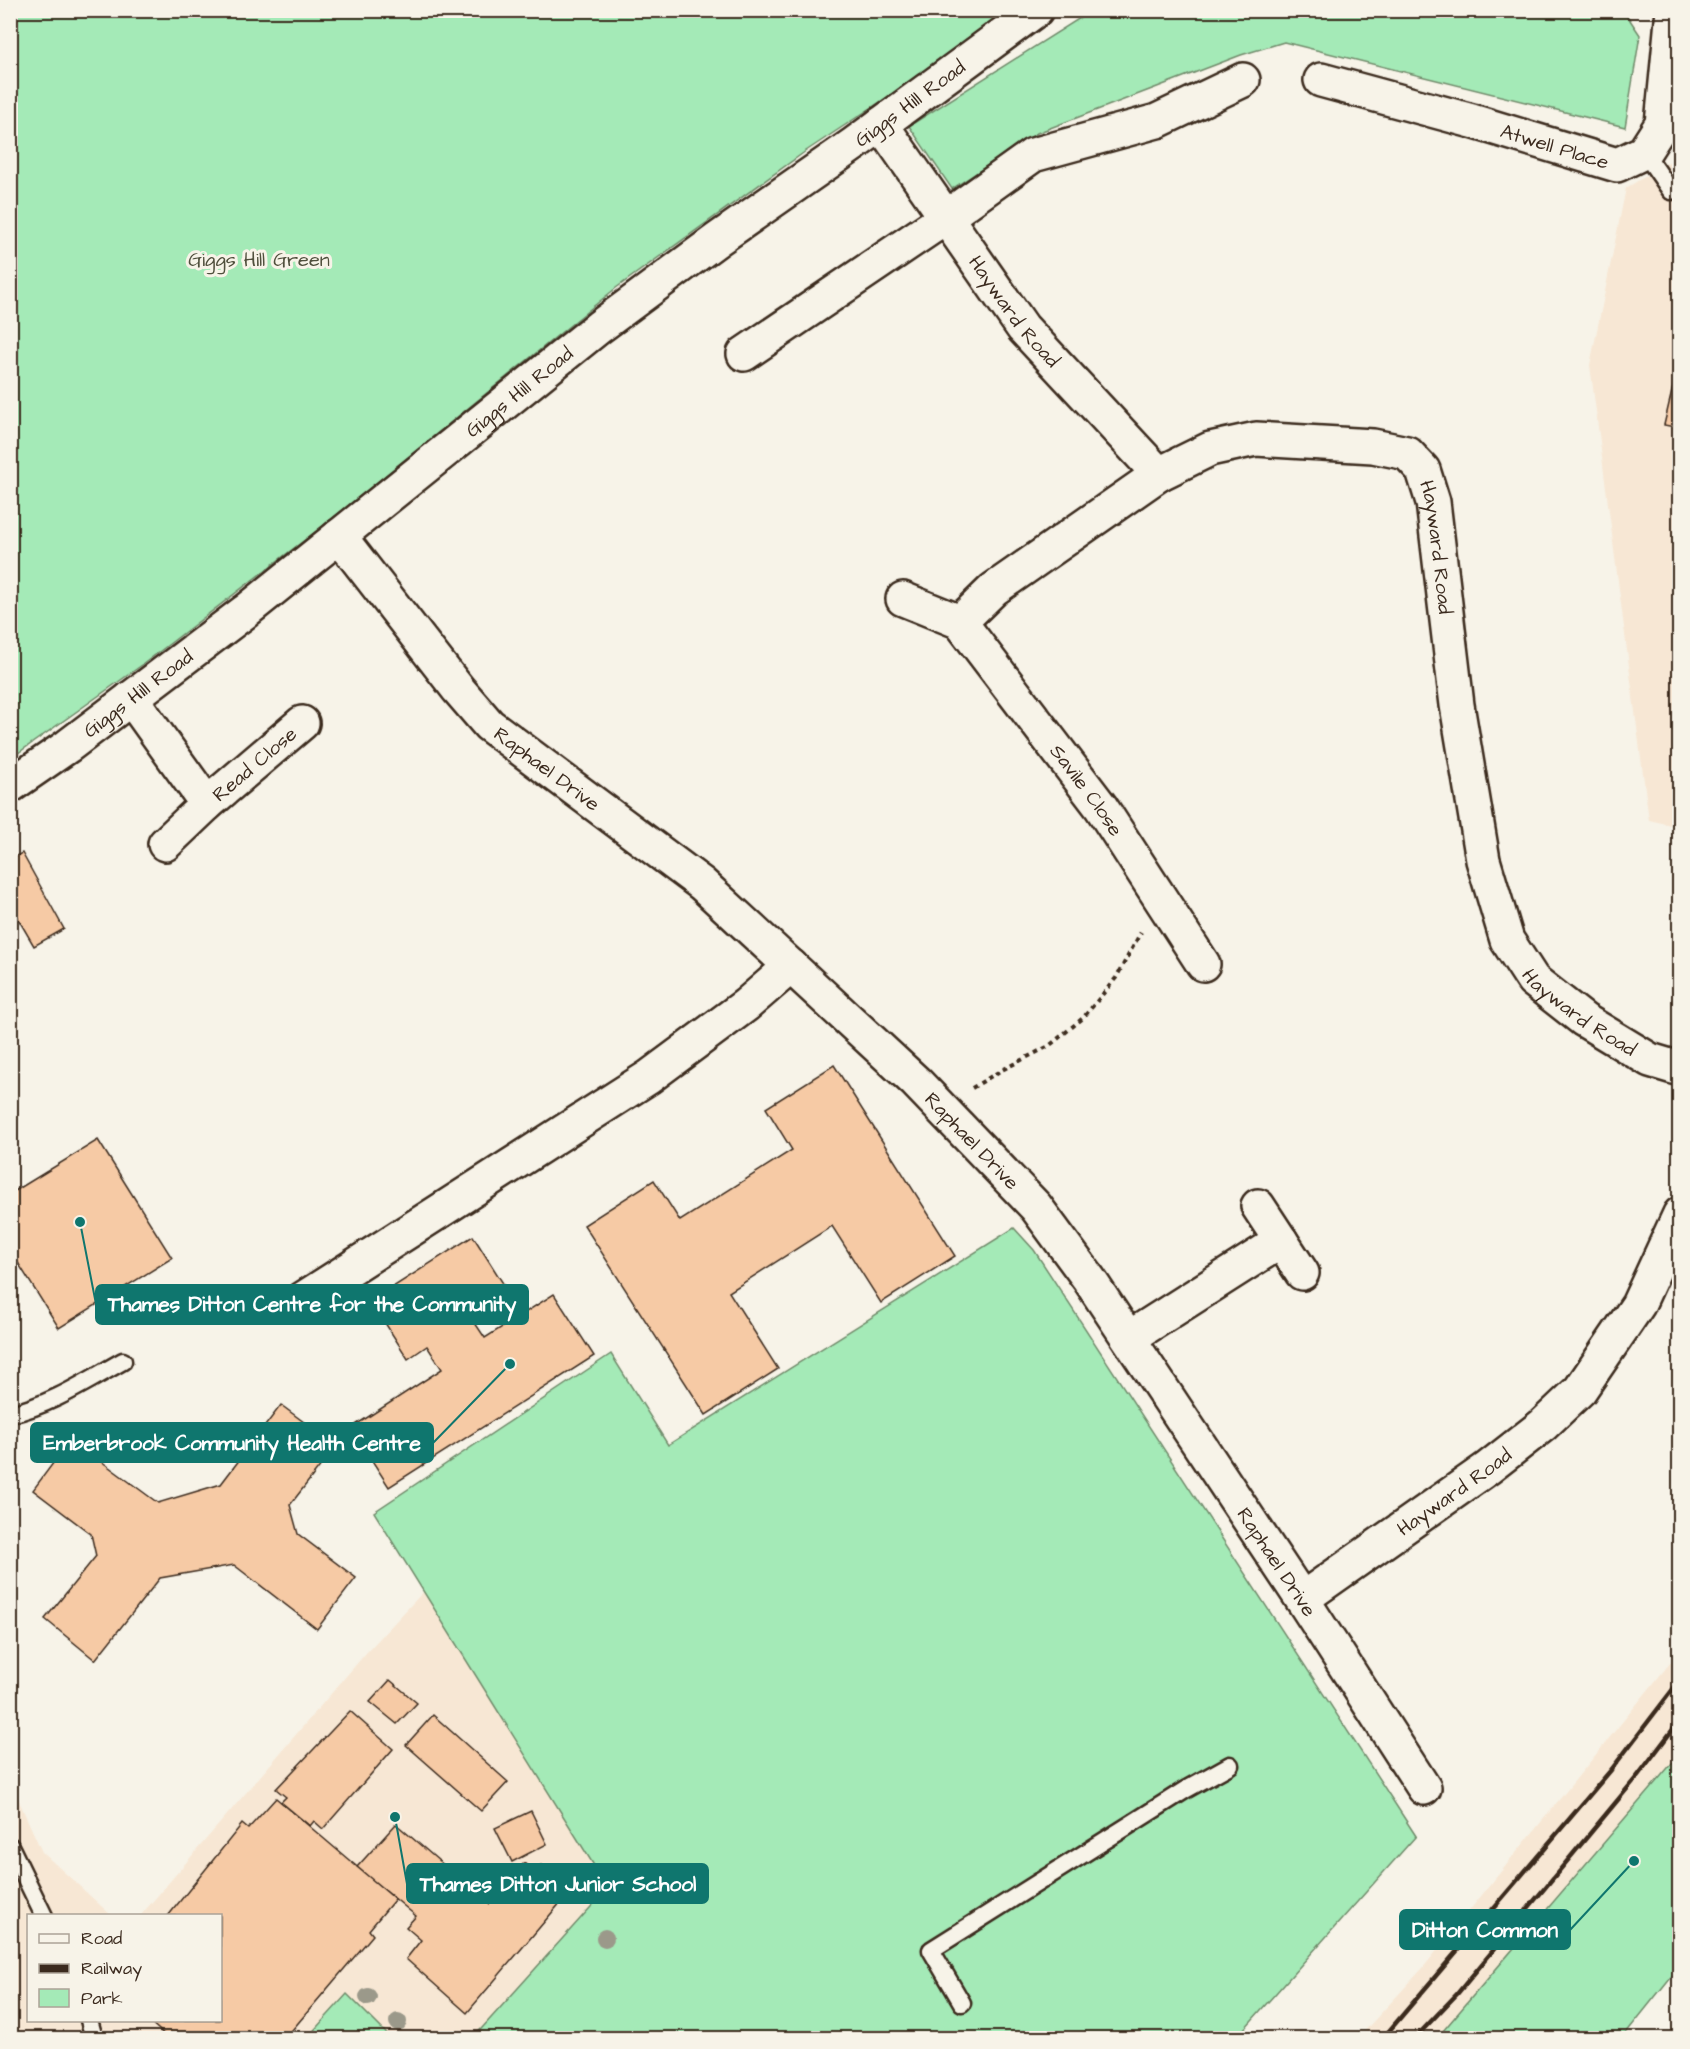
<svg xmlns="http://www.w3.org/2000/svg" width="1690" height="2049" font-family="'Architects Daughter',sans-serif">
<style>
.built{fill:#f7e7d4}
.green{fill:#a4eab7;stroke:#708a6a;stroke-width:1.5}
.building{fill:#f6caa5;stroke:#3b2a1e;stroke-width:1.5}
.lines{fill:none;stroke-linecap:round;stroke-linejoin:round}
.lane-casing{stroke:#3b2a1e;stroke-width:21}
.street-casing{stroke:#3b2a1e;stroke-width:38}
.path{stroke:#3b2a1e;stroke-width:4;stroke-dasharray:4.5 4.5;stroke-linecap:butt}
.lane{stroke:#f7f3e8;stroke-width:16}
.street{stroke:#f7f3e8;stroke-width:33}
.rail{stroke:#3b2a1e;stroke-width:4.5}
.tree{fill:#9b998a}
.labels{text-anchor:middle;stroke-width:6;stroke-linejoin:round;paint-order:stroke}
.street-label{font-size:20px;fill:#3b2a1e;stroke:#f7f3e8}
.park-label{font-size:20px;fill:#50503d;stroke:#f7f3e8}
.leader{fill:none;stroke:#0f766e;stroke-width:2}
.callout-dot{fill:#0f766e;stroke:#f7f3e8;stroke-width:2}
.callout{fill:#0f766e;stroke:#0f766e;stroke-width:2}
.callout-label{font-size:21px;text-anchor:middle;font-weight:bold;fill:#fff}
</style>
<rect width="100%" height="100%" fill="#f7f3e8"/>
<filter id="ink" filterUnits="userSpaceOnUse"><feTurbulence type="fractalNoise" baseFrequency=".0167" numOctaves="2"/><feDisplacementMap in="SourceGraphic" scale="12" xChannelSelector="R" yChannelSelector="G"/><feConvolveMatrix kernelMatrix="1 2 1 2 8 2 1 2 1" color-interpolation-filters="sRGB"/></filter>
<g filter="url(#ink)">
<path class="built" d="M1679 156V827L1649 820 1590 365 1626 188Z
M424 1591 701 2038H11L10 1781 42 1852 111 1915 28 1916V2020H220V1916L141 1915 366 1653Z
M1679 1652V1755L1437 2038H1358L1422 1969Z"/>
<path class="green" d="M1610 10 1626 14 1640 35 1625 127 1284 42 1241 55 1037 133 952 189 909 126 1091 11Z
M10 11H1017L806 151 616 288 328 522 142 665 11 758Z
M1014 1228 1034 1250 1416 1836 1236 2038H473L608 1888 374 1512 611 1354 668 1445Z
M1679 1755V1967L1622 2038H1437Z
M347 1994 391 2038H307Z"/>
<path class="building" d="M1680 357V428L1664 425Z
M22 853 64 929 34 946 10 905V859Z
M834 1065 955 1256 881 1303 832 1226 729 1292 778 1369 706 1415 584 1225 654 1180 680 1221 792 1150 766 1108Z
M98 1140 172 1258 59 1328 10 1250V1194Z
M473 1236 511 1296 473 1320 485 1338 554 1294 594 1356 389 1487 351 1428 442 1369 427 1346 408 1359 371 1301Z
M281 1405 336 1446 290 1505 298 1534 356 1578 317 1629 234 1565 160 1578 95 1660 45 1619 96 1556 91 1534 33 1490 71 1439 158 1503 221 1484Z
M390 1680 417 1703 397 1724 370 1702Z
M350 1711 393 1749 323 1829 314 1821 310 1826 281 1802 286 1797 276 1789Z
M433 1715 508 1782 481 1811 406 1745Z
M276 1798 395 1899 369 1930 373 1935 287 2036 281 2033 276 2038H168L148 2020H220V1916H168L242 1824 248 1829Z
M531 1811 547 1844 512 1862 495 1828Z
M396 1824 489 1904 524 1863 535 1872 541 1865 572 1889 467 2013 406 1959 421 1940 406 1927 416 1916 357 1867Z"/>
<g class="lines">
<g class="lane-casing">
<path id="lane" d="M1644 152 1671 191
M10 1414C51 1405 87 1381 123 1361
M10 1846 44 1916
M962 2003 931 1950 1185 1790 1230 1765
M89 2020 94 2038"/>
</g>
<g class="street-casing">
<g id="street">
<path id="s1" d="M1321 80 1472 121 1617 165 1644 152 1662 124 1673 10"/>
<path id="s2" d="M881 124 1023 328 1159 474 1210 449 1256 439 1373 446 1407 453 1423 470 1433 502 1457 705 1483 860 1507 940 1533 980 1584 1020 1650 1060 1680 1069"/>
<path d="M744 354 945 218 1033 155 1157 121 1243 80"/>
<path id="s3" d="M339 536 458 689 489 725 702 884 916 1082 1036 1207 1089 1279 1302 1599 1424 1788"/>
<path id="s4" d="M903 599 960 622 1101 807 1203 964"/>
<path d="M960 622 994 589 1159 474"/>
<path d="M131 698 207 804"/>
<path id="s5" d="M10 786 68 746 246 611 599 327 718 239 854 144 1036 10"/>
<path id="s6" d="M165 844 207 804 302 723"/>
<path d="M1258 1206 1302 1273"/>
<path d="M298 1302 649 1077 746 1005 791 966"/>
<path d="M1129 1338 1281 1241"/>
<path id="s7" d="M1302 1599 1488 1468 1543 1425 1580 1390 1638 1305 1680 1214"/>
</g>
</g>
<path class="path" d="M972 1088 1000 1071 1049 1046 1083 1018 1116 978 1141 932"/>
<use href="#lane" class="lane"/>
<use href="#street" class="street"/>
<path class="rail" d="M1383 2038 1611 1770 1680 1680
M1415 2038 1457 1994 1636 1778 1680 1720"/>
</g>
<g class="tree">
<circle cx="605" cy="1938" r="9"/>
<circle cx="368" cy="1997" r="9"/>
<circle cx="398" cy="2022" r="9"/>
</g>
</g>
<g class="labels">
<g class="street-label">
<text dy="7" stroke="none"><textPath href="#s5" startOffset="1130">Giggs Hill Road</textPath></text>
<text dy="7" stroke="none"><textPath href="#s1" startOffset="243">Atwell Place</textPath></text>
<text dy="7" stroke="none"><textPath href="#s2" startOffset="230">Hayward Road</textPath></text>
<text dy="7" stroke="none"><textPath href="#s5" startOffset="644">Giggs Hill Road</textPath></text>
<text dy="7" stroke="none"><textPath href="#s2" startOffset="806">Hayward Road</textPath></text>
<text dy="7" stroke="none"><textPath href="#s5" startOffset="158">Giggs Hill Road</textPath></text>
<text dy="7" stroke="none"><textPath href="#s6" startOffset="120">Read Close</textPath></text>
<text dy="7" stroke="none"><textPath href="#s3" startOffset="314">Raphael Drive</textPath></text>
<text dy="7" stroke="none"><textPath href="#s4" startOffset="272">Savile Close</textPath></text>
<text dy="7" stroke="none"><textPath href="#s2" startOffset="1310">Hayward Road</textPath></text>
<text dy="7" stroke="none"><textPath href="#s3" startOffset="880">Raphael Drive</textPath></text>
<text dy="7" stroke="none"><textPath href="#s7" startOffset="186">Hayward Road</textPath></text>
<text dy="7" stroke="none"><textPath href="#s3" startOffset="1401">Raphael Drive</textPath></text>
</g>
<g class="park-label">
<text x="259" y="266">Giggs Hill Green</text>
</g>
</g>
<path class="leader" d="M80 1222L96 1304M510 1364L433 1443M395 1817L407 1884M1634 1861L1570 1930"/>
<g class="callout-dot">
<circle cx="80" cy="1222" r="6"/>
<circle cx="510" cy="1364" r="6"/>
<circle cx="395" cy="1817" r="6"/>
<circle cx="1634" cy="1861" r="6"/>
</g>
<g class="callout">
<rect x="96" y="1285" width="432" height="39" rx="6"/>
<rect x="31" y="1423" width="402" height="39" rx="6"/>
<rect x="407" y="1864" width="301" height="39" rx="6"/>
<rect x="1400" y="1910" width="170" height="39" rx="6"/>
</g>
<g class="callout-label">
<text x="312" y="1311">Thames Ditton Centre for the Community</text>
<text x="232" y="1450">Emberbrook Community Health Centre</text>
<text x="558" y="1891">Thames Ditton Junior School</text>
<text x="1485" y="1937">Ditton Common</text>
</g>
<rect width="1690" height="2049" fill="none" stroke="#f7f3e8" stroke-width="36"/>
<rect x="18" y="18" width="1654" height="2013" fill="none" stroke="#3b2a1e" stroke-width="2" filter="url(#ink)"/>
<rect x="27" y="1914" width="195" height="108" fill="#f7f3e8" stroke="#aca397" stroke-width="1.5"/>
<rect x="39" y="1934" width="30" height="9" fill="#f7f3e8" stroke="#aca397" stroke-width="1.5"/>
<text x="81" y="1944" font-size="18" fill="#3b2a1e">Road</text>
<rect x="39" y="1964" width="30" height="9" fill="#3b2a1e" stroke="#aca397" stroke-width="1.5"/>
<text x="81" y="1974" font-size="18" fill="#3b2a1e">Railway</text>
<rect x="39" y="1989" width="30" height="18" fill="#a4eab7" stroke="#aca397" stroke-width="1.5"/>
<text x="81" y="2004" font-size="18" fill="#3b2a1e">Park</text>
</svg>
